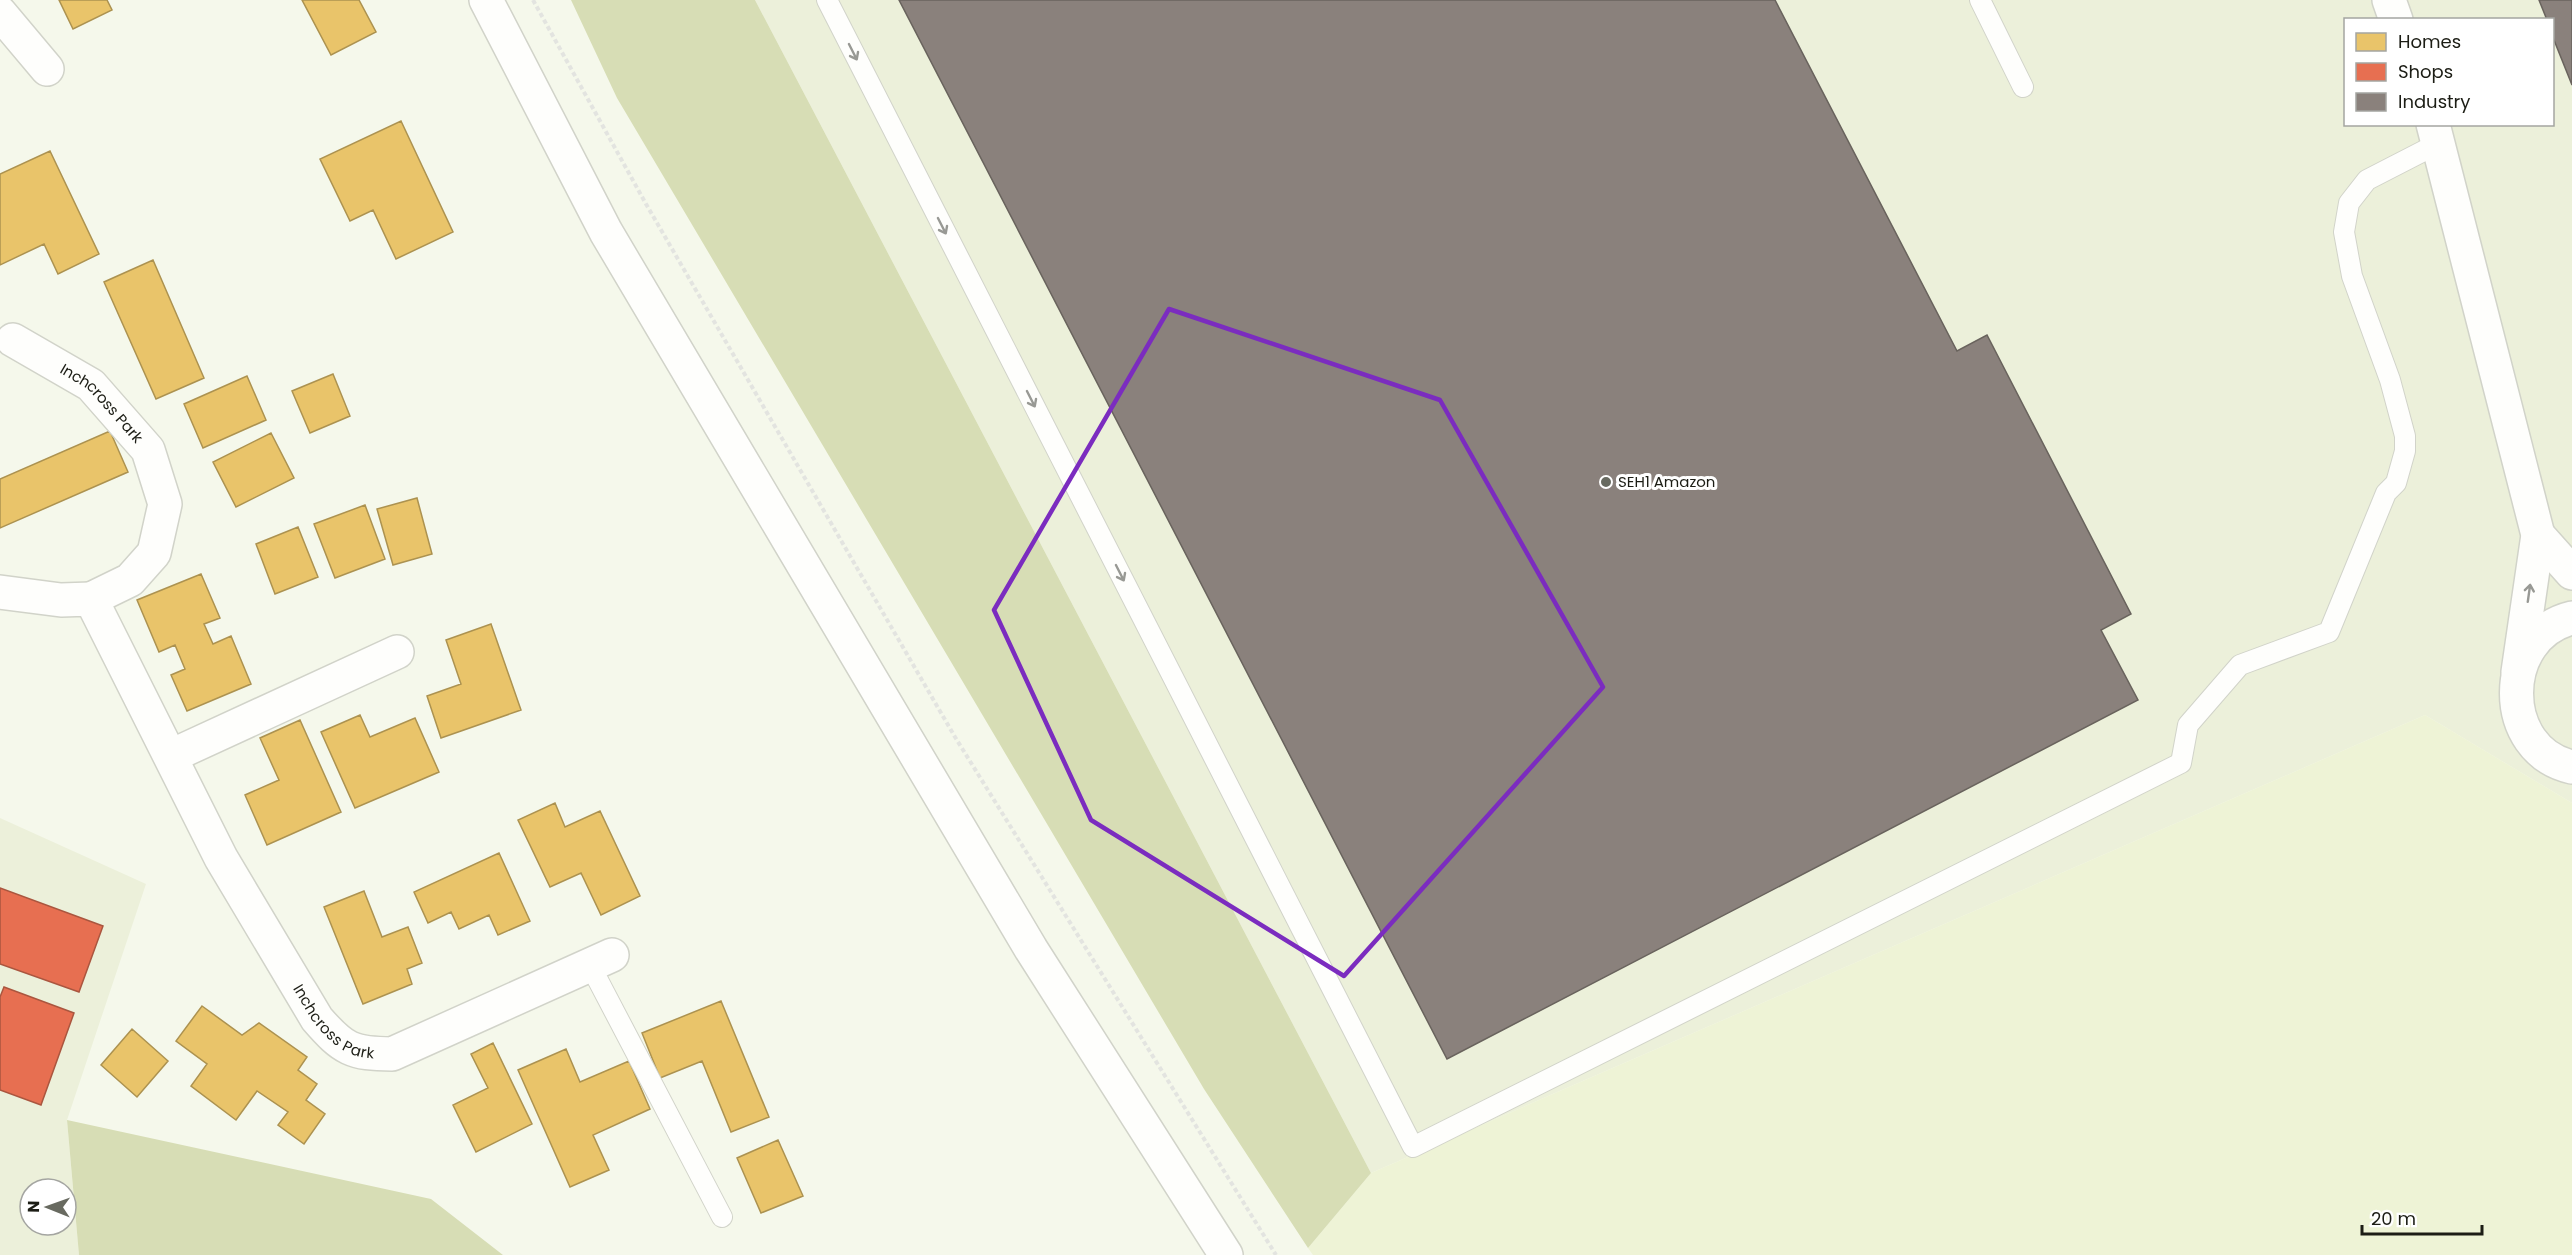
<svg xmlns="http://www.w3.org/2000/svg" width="2572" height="1255" font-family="Poppins,sans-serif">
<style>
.built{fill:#ecf0da;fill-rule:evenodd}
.green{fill:#eef3d6}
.forest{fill:#d7ddb5}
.homes{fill:#e9c46a;stroke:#ac9250;stroke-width:1.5}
.shops{fill:#e76f51;stroke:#aa563f;stroke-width:1.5}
.industry{fill:#8a817c;stroke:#69635d;stroke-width:1.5}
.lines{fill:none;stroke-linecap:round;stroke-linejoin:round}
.service-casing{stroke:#d1d3c9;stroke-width:22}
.minor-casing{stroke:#d1d3c9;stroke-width:36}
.primary-casing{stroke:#d1d3c9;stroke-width:36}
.path{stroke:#e3e4e0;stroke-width:4;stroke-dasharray:4.5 3;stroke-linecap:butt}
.service{stroke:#fefefc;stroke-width:20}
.minor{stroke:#fefefc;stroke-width:33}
.primary{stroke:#fefefc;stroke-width:33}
.oneway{stroke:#989994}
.marked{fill:none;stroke:#7b2cbf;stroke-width:4.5;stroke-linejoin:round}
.poi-dot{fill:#686a60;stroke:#fff;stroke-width:2}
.labels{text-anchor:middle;stroke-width:6;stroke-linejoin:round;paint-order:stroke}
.street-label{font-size:15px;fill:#1c1d15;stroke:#fff}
.poi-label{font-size:15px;fill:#1c1d15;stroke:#fff;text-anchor:start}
</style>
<rect width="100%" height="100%" fill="#f5f8eb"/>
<path class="built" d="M755 0H2572V803L2425 715 1371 1173ZM2346 20H2552V124H2346Z
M0 818 146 884 67 1120 79 1255H0ZM30 1189H66V1225H30Z"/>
<path class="green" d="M2425 715 2572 803V1255H1313L1308 1248 1371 1173Z"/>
<path class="forest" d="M571 0H755L1371 1173 1308 1248 1204 1089 617 98Z
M67 1120 431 1199 503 1255H79Z"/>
<path class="homes" d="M59 0H107L112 10 73 29Z
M302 0H359L376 32 331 55Z
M401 121 453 232 396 259 373 210 350 221 320 159Z
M50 151 99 254 58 274 44 244 0 265V174Z
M153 260 204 378 156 399 104 282Z
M333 374 350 416 310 433 292 391Z
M247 376 266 420 203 448 184 404Z
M110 431 128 472 0 528V479Z
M271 433 294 478 236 507 213 462Z
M417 498 432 554 393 565 377 509Z
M365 505 385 559 335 578 314 524Z
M298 527 318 577 275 594 256 544Z
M201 574 220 618 204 624 213 644 231 636 251 684 187 711 171 675 185 669 175 645 159 652 137 600Z
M491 624 521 710 441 738 427 696 461 684 446 640Z
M360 715 370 737 415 718 439 772 355 808 321 732Z
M300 720 341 812 267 845 245 795 279 780 260 738Z
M555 803 565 827 600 811 640 896 601 915 581 873 550 887 518 820Z
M499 853 530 921 498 935 489 915 459 929 451 912 428 923 414 892Z
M364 891 382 937 408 927 422 963 407 969 412 984 363 1004 324 907Z
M721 1001 769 1117 731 1132 702 1061 660 1078 642 1033Z
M202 1006 242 1035 259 1023 307 1057 298 1070 317 1084 306 1100 325 1114 304 1144 278 1125 288 1112 257 1091 236 1120 191 1086 207 1064 176 1041Z
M132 1029 168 1061 137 1097 101 1065Z
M493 1043 532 1124 476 1152 453 1105 488 1088 471 1054Z
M566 1049 580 1082 629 1061 650 1109 593 1135 609 1170 570 1187 518 1070Z
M778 1140 803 1196 761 1213 737 1158Z"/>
<path class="shops" d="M0 888 103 926 79 992 0 964Z
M4 987 74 1013 41 1105 0 1090V997Z"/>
<path class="industry" d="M899 0H1775L1957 351 1987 335 2131 614 2101 630 2138 700 1447 1059Z
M2539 0H2572V85L2552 35V20H2547Z"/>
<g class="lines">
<g class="service-casing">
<path id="service" d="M827 0 1413 1147 2181 763 2188 725 2240 665 2329 632 2386 493 2396 483 2405 451V436L2390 380 2352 276 2344 232 2349 203 2367 180 2439 143
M1980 0 2023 87
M590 965 722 1217"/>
</g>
<g class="minor-casing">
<g id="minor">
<path d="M2389 0 2396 20"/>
<path d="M0 13 47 69"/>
<path d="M2433 124 2538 535 2518 672"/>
<path id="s1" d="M13 340 91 385 148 450 165 504 154 553 130 580 91 599"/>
<path d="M2538 535 2572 573"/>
<path id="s2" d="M0 592 61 600 91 599 221 858 317 1019C343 1049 352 1054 392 1054L612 955"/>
<path d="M2572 618C2498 636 2498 751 2572 767"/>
<path d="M171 756 397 652"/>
</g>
</g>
<g class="primary-casing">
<path id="primary" d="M486 0 606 232 1031 949 1226 1255"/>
</g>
<path class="path" d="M533 0 646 204 955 737 1276 1255"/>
<use href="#service" class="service"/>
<use href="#minor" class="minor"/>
<use href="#primary" class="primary"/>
</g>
<defs><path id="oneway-shaft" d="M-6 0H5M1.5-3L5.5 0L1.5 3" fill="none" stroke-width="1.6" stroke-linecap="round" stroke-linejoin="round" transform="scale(1.5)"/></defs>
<g class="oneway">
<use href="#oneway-shaft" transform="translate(853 52) rotate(63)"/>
<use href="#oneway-shaft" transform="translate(942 226) rotate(63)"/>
<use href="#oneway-shaft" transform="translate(1031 399) rotate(63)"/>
<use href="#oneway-shaft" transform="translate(1120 573) rotate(63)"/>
<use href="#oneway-shaft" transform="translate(2529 593) rotate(-82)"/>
</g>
<path class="marked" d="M1169 309 1440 400 1603 687 1344 976 1091 820 994 610Z"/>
<circle class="poi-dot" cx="1606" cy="482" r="6"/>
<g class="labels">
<g class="street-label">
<text dy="5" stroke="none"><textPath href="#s1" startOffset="110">Inchcross Park</textPath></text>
<text dy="5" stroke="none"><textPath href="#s2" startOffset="584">Inchcross Park</textPath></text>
</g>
<g class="poi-label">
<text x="1618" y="487">SEH1 Amazon</text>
</g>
</g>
<rect x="2344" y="18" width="210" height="108" fill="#ffffff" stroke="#a4a5a1" stroke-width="1.5"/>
<rect x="2356" y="33" width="30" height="18" fill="#e9c46a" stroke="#a4a5a1" stroke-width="1.5"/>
<text x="2398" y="48" font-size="18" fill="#1c1d15">Homes</text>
<rect x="2356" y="63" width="30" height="18" fill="#e76f51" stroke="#a4a5a1" stroke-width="1.5"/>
<text x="2398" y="78" font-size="18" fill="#1c1d15">Shops</text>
<rect x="2356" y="93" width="30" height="18" fill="#8a817c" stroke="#a4a5a1" stroke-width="1.5"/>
<text x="2398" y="108" font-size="18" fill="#1c1d15">Industry</text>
<g transform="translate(48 1207) rotate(271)"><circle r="28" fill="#ffffff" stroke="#a4a5a1" stroke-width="1.5"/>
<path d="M0-4.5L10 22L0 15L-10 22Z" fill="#686a60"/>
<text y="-9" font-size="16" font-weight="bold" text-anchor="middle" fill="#1c1d15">N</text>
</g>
<path d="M2362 1225v9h120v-9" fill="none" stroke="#1c1d15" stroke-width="3"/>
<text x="2371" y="1225" font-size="18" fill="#1c1d15" stroke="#ffffff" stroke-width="4.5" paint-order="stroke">20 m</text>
</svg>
